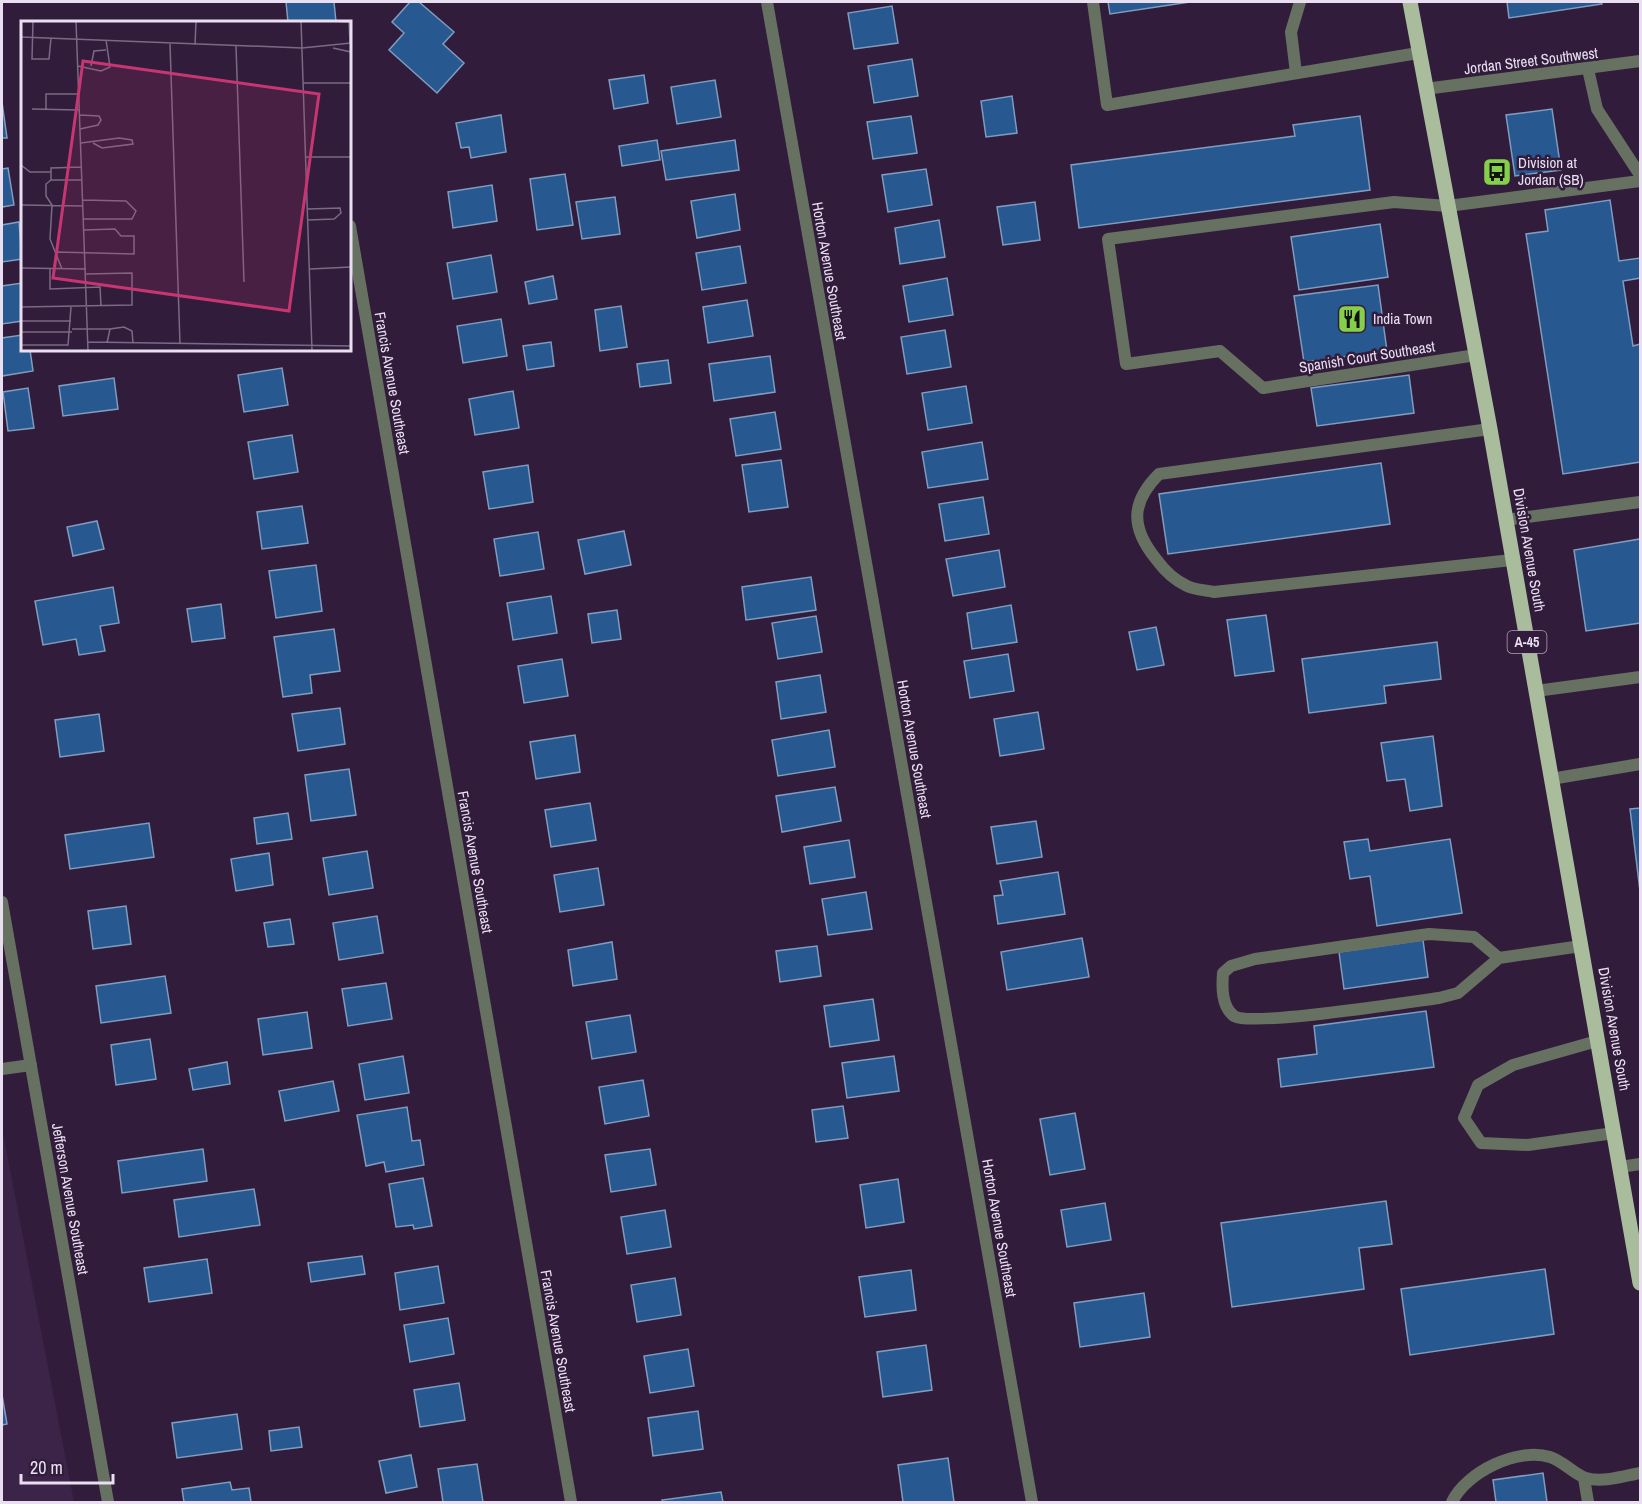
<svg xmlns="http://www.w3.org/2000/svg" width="1642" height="1504" font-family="'Archivo Narrow',sans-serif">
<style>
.built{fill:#3c2448}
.building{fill:#275890;stroke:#809cbe;stroke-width:1.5}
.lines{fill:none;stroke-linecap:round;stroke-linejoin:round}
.lane{stroke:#677161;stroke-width:12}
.street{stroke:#677161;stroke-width:12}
.primary{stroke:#a9bd9c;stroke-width:15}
.labels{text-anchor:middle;stroke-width:5;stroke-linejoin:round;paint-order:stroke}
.shield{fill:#311d3b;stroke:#b2a4ba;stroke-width:1.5}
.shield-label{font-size:14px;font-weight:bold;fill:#eadef1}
.street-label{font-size:15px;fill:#eadef1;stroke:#311d3b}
.poi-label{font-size:15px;fill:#eadef1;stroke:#311d3b;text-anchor:start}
.inset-road{fill:none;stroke:#7b6a84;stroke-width:1.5}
.view{fill:#c83672;fill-opacity:0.15;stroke:#c83672;stroke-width:3}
.inset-edge{fill:none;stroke:#eadef1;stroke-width:3}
</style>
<rect width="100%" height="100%" fill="#311d3b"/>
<path class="built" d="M2 1128 74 1502H2Z"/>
<path class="building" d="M286 2H334L336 22H288Z
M410 2H419L454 32 443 44 464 63 437 93 389 50 404 33 392 22Z
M1108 2H1190L1110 14Z
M1507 2H1601L1602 4 1509 18Z
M892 6 898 43 854 49 848 13Z
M912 59 918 96 874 103 868 66Z
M644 75 648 103 614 109 609 80Z
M715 80 721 117 677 124 671 87Z
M1012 96 1017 133 986 137 981 101Z
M2 102 7 138H2Z
M1552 109 1561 170 1515 176 1506 115Z
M501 115 506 152 471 158 469 147 461 148 456 123Z
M911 116 917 153 873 159 867 122Z
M1360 116 1370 190 1079 228 1071 165 1295 136 1293 125Z
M657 140 660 160 622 166 619 146Z
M735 140 739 170 666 180 661 151Z
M8 168 14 205 2 207V169Z
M926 169 932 205 888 212 882 175Z
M565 174 573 225 537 230 530 179Z
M492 185 497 221 453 228 448 192Z
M735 194 740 230 697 238 691 201Z
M615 197 620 234 582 239 576 202Z
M1610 200 1619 261 1640 258V278L1623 281 1633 346 1640 344V462L1563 474 1526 234 1548 231 1545 210Z
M1035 202 1040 240 1003 245 997 207Z
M939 220 945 257 900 264 895 228Z
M19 222 22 259 2 262V225Z
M1380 224 1388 277 1299 290 1291 237Z
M740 246 746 283 702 290 696 253Z
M491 255 497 292 453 299 447 263Z
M553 276 557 299 529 304 525 282Z
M947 278 953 315 909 322 903 286Z
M22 283V321L2 324V286Z
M1378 285 1387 351 1304 362 1294 296Z
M747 300 753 336 708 343 703 307Z
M621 306 627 347 600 351 595 310Z
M501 319 507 356 463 363 457 326Z
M945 330 951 367 907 374 901 337Z
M22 335V350H30L33 371 2 376V338Z
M551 342 554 366 527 370 523 346Z
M770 356 775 392 714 401 709 364Z
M668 360 671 383 640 387 637 364Z
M282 368 288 405 244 412 238 375Z
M1409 375 1414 413 1317 426 1311 388Z
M114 378 118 409 63 416 59 386Z
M966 386 972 423 928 430 922 393Z
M28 388 34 428 8 431 3 392Z
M513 391 519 428 475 435 469 399Z
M775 412 781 449 736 456 730 419Z
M292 435 298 472 254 479 248 442Z
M982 442 988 479 928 488 922 452Z
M781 460 788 507 749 512 742 465Z
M1381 463 1390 524 1168 554 1159 494Z
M528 465 533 502 489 509 483 472Z
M983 497 989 534 945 541 939 504Z
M302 506 308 543 262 549 257 512Z
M97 521 104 549 73 556 67 527Z
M624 531 631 565 585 574 578 540Z
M538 532 544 569 500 576 494 539Z
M1640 539V623L1586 631 1574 550Z
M999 550 1005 587 953 596 946 559Z
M316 565 322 611 276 618 269 571Z
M811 577 816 610 746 620 742 587Z
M113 587 119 623 100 626 105 651 79 655 76 639 43 645 35 601Z
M551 596 557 633 513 640 507 603Z
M221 604 225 638 192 642 187 609Z
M1011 605 1017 642 972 649 967 613Z
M617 610 621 639 592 643 588 614Z
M1266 615 1274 671 1235 676 1227 620Z
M816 616 822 652 778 659 772 623Z
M1156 627 1164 665 1137 670 1129 632Z
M334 629 340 671 310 675 312 693 283 697 274 637Z
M1437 642 1441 679 1384 686 1386 703 1309 713 1302 659Z
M1008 654 1014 691 970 698 964 661Z
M562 659 568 696 524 703 518 666Z
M820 675 826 712 781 719 776 682Z
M340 708 345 744 298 751 292 714Z
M1038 712 1044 749 1000 756 994 719Z
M99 714 104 751 60 757 55 720Z
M829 730 835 767 778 776 772 740Z
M575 735 580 772 536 779 530 742Z
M1433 736 1442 806 1410 811 1405 779 1387 781 1381 743Z
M349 769 356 815 311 821 305 775Z
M835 787 841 821 782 832 776 796Z
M590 803 596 840 551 847 545 810Z
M1640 808V891L1630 809Z
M288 813 292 839 257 844 254 818Z
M1036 821 1042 857 997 864 991 827Z
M149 823 154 857 70 869 65 835Z
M1368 839 1370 851 1450 839 1462 913 1377 926 1370 876 1350 879 1344 842Z
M849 840 855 877 810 884 804 847Z
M367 851 373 888 329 895 323 858Z
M269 853 273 885 236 891 231 859Z
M598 868 604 905 560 912 554 875Z
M1058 872 1065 914 998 924 994 896 1003 895 1000 881Z
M866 892 872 929 828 935 822 899Z
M126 906 131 944 93 949 88 911Z
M377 916 383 953 339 960 333 923Z
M290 919 294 944 268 947 264 923Z
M1082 938 1089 977 1007 990 1001 952Z
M1423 940 1428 977 1344 989 1339 952Z
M612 942 617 979 573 986 568 950Z
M817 946 821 976 780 982 776 951Z
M165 976 171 1013 101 1023 96 986Z
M386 983 392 1019 348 1026 342 989Z
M873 999 879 1040 830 1047 824 1006Z
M1426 1011 1434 1067 1281 1087 1278 1059 1317 1054 1314 1026Z
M307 1012 312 1048 263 1055 258 1019Z
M630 1015 636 1052 592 1059 586 1022Z
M150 1039 156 1079 116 1085 111 1045Z
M403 1056 409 1093 365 1100 359 1064Z
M894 1056 899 1091 847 1098 842 1063Z
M227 1062 230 1084 193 1090 189 1069Z
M643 1080 649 1116 605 1124 599 1087Z
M333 1081 339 1111 285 1121 279 1091Z
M843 1106 848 1138 816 1142 812 1110Z
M407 1107 412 1141 420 1140 424 1165 386 1172 384 1162 366 1166 357 1115Z
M1075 1113 1085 1169 1050 1175 1040 1119Z
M203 1149 207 1181 122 1193 118 1161Z
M650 1149 656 1185 611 1192 605 1155Z
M423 1178 432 1226 414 1229 413 1225 396 1227 389 1184Z
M898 1179 904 1222 866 1228 860 1185Z
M254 1189 260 1225 179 1237 174 1200Z
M1386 1201 1392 1244 1359 1248 1364 1289 1232 1307 1221 1223Z
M1105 1203 1111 1240 1067 1247 1061 1210Z
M665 1210 671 1247 627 1254 621 1217Z
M362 1256 365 1274 311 1282 308 1263Z
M207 1259 212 1293 149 1302 144 1268Z
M438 1266 444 1303 400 1310 395 1273Z
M1545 1269 1554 1334 1410 1355 1401 1289Z
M911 1270 916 1310 865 1317 859 1277Z
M675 1278 681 1315 637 1322 631 1285Z
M1144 1293 1150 1337 1080 1347 1074 1303Z
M448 1318 454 1354 410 1362 404 1325Z
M926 1345 932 1390 883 1397 877 1352Z
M688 1349 694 1386 650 1393 644 1356Z
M459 1383 465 1420 420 1427 414 1390Z
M2 1395 7 1424 2 1425Z
M698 1411 703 1449 653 1456 648 1418Z
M237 1414 242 1449 177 1458 172 1423Z
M299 1427 302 1447 271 1451 269 1431Z
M411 1455 417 1487 386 1493 379 1461Z
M948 1458 954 1502H903L898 1465Z
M477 1464 483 1502H443L438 1469Z
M1543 1473 1547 1502H1490H1496L1493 1480Z
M230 1482 232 1490 249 1488 251 1502H184L182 1489Z
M721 1492 723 1502H663L662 1500Z"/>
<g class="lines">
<path class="lane" d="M1093 2 1107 105 1418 53
M1588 69 1597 109 1640 175
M1296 73 1291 32 1300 2
M1263 388 1220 351 1126 364 1108 239 1394 202 1448 206 1640 181
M1490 429 1159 474C1130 503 1131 528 1156 559 1164 570 1174 580 1187 586 1195 590 1206 590 1214 592L1512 560
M1536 691 1640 677
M1551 779 1640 764
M1499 958 1474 937 1429 934 1255 959 1231 966 1223 973C1222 986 1221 1006 1234 1016 1250 1027 1409 1002 1439 998L1458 993 1499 958 1581 946
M1597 1041 1513 1065 1478 1085 1464 1118 1481 1143 1528 1145 1614 1133
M2 1069 31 1065
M1584 1478 1588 1502
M1452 1502C1466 1472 1518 1447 1550 1457 1563 1461 1575 1475 1586 1478 1603 1483 1624 1476 1640 1473"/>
<path class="street" d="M767 2 1032 1502
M1425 89 1640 61
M350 226 571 1502
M1263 388 1476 355
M1505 520 1640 502
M2 902 108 1502
M1620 1167 1640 1164"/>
<path class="primary" d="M1410 2 1490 429 1640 1283"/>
</g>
<defs>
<g id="bus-square" transform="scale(1.5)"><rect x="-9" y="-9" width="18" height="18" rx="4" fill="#86cf4b" stroke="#311d3b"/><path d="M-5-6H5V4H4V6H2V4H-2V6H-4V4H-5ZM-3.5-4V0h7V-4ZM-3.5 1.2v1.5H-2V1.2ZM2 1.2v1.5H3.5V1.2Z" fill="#111"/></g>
<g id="restaurant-square" transform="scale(1.5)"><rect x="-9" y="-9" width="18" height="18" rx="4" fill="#86cf4b" stroke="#311d3b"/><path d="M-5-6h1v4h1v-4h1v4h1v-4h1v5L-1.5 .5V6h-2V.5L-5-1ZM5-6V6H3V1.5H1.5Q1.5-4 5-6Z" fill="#111"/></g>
</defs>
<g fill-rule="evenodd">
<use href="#bus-square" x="1497" y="172"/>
<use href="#restaurant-square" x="1352" y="319"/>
</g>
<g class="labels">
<rect class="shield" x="1507.5" y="631" width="39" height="22" rx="4.5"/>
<g class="shield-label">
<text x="1527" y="647">A-45</text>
</g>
<g class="street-label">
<text transform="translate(1531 61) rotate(-7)" y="5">Jordan Street Southwest</text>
<text transform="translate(829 271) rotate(80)" y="5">Horton Avenue Southeast</text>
<text transform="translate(1367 357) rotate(-9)" y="5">Spanish Court Southeast</text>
<text transform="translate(392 383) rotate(80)" y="5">Francis Avenue Southeast</text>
<text transform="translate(1529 550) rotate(80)" y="5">Division Avenue South</text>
<text transform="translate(914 749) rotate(80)" y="5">Horton Avenue Southeast</text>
<text transform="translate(475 862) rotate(80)" y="5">Francis Avenue Southeast</text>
<text transform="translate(1614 1029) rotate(80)" y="5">Division Avenue South</text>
<text transform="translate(70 1199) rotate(80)" y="5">Jefferson Avenue Southeast</text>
<text transform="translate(999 1228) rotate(80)" y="5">Horton Avenue Southeast</text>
<text transform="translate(558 1341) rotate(80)" y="5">Francis Avenue Southeast</text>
</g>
<g class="poi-label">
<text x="1518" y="168">Division at<tspan x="1518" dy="17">Jordan (SB)</tspan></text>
<text x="1373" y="324">India Town</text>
</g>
</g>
<g transform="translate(21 21)">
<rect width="330" height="330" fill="#311d3b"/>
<path class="inset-road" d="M12 0 11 38H28L30 17M55 0 67 330M280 0 291 330M308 0 328 1 329 22M0 16 281 27 330 22M149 23 159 323M174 24 175 0M215 25 223 261M312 27 330 31M57 45 80 50 89 46 85 19M70 45 73 30 85 29M282 62H330M11 88 58 89M25 89V73H58M59 94 78 95 80 99 77 104 59 108M60 122 98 117 111 119 112 123 81 127 72 122M285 136H330M0 144 9 151H30M61 146 30 147V159H61M30 159 25 163V175L31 184 29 218 41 248M62 179 105 180 115 190 111 198H62M0 184 62 185M287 188 319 187 320 192 313 198 287 199M35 231 113 233V215H100L94 208 63 209M0 247 65 248M29 248V268L79 266 80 285M289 248 330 246M0 286 111 284V252L65 253M0 300H50M51 308H89M0 311H51M67 321 330 325M86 322 89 308 103 306 111 310 112 322M0 324H47L50 286"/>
<path class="view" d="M62 40 298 73 268 290 32 257Z"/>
<rect width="330" height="330" class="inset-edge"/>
</g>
<rect width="1642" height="1504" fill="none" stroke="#eadef1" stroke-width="6"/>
<path d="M21 1474v9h92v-9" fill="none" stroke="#eadef1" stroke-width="3"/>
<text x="30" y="1474" font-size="18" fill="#eadef1" stroke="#311d3b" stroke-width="4.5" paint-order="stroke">20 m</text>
</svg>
